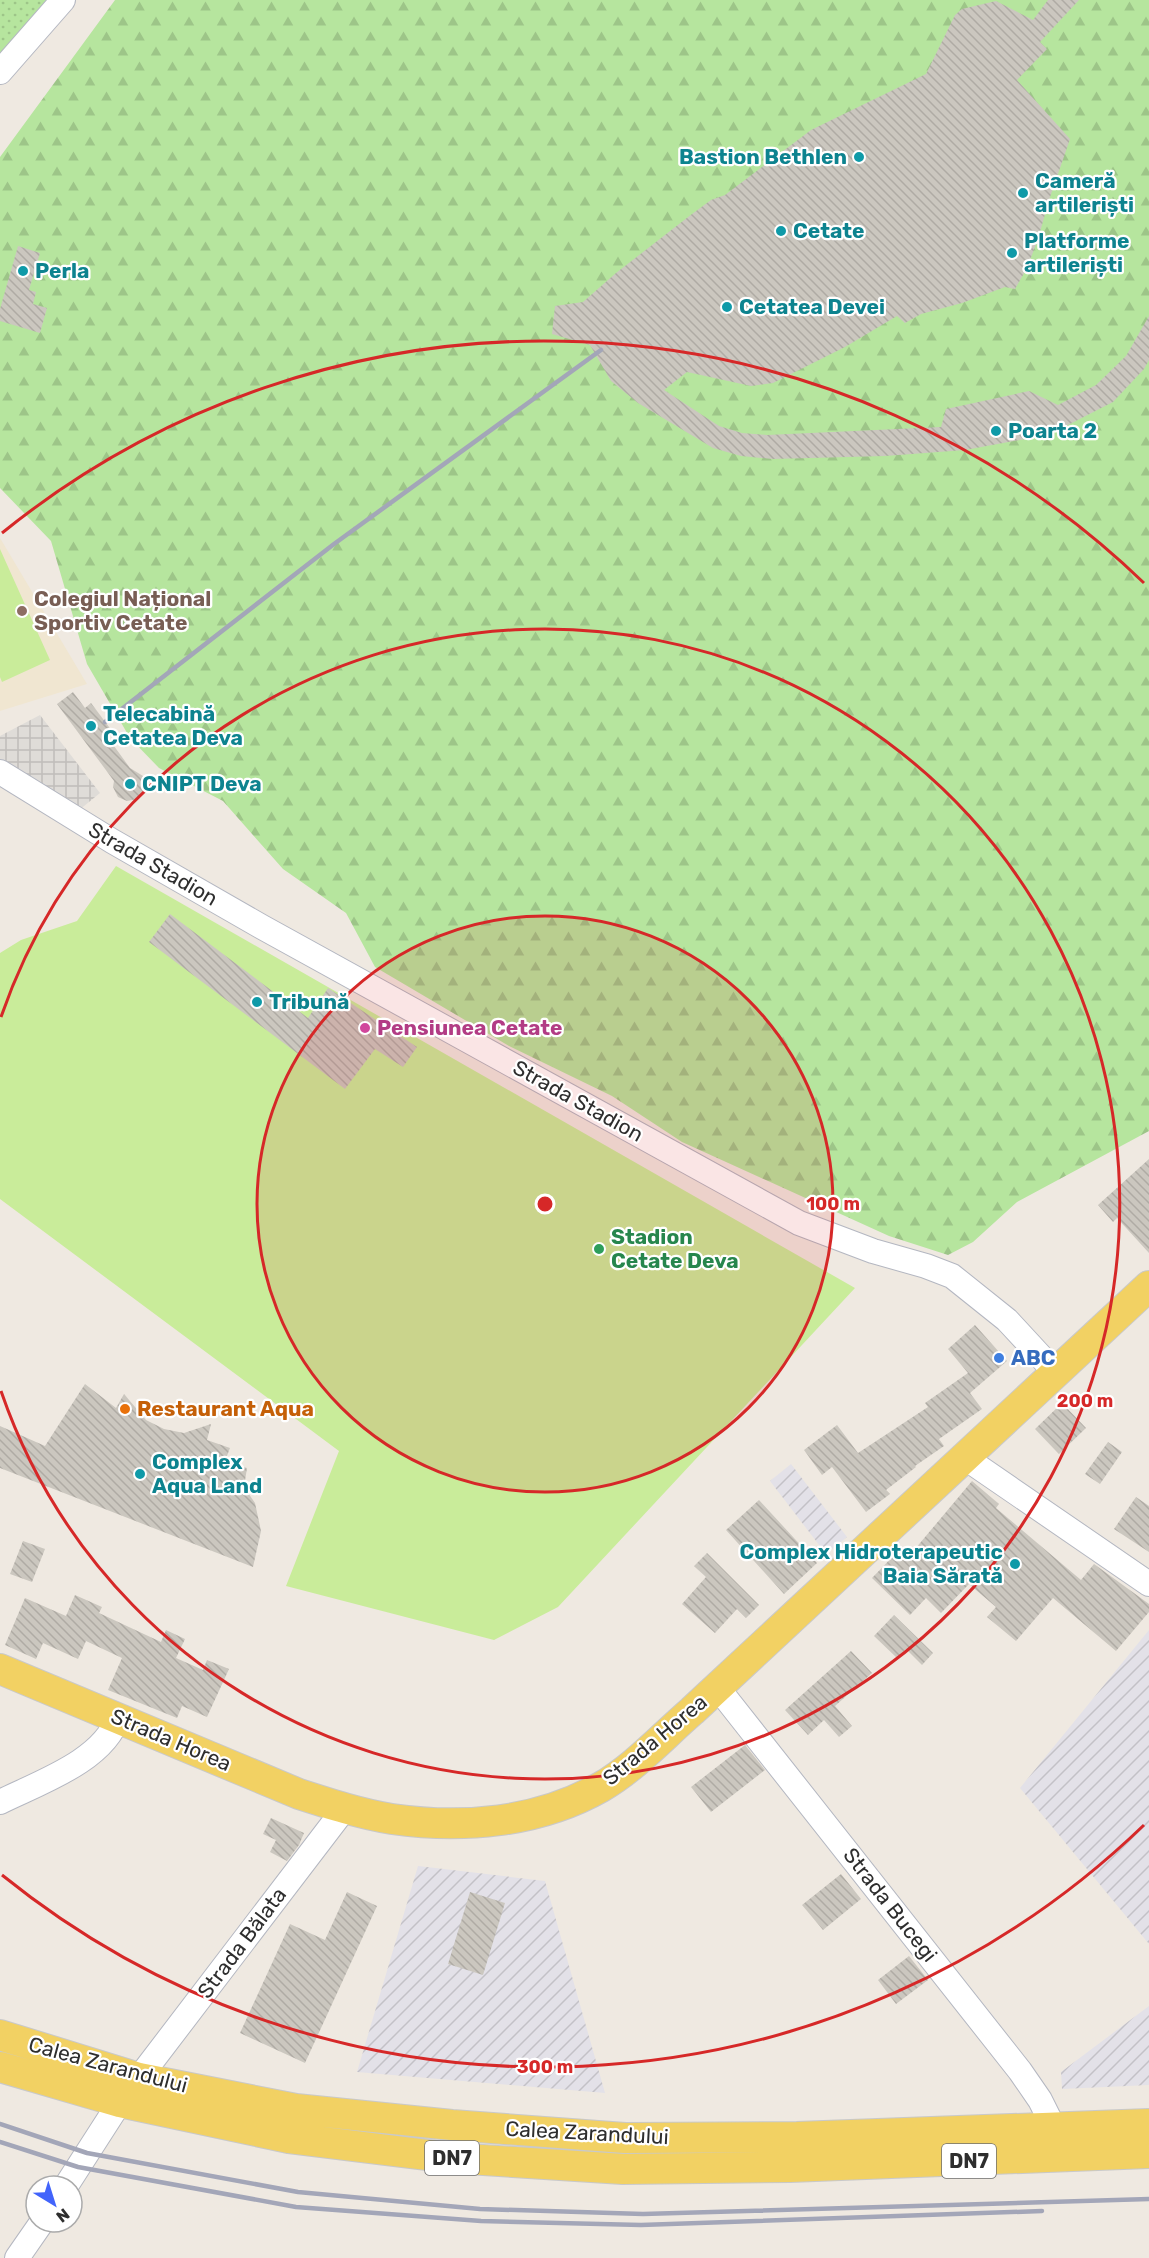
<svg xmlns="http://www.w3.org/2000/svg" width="1149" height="2258" font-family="Rubik,sans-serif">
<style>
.industrial{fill:url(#industrial-furrows)}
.education{fill:#f0e6d1}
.forest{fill:url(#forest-firs)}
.park{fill:url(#park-dots)}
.pitch{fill:#c9ec9a}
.plaza{fill:url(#plaza-grid)}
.building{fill:url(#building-back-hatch)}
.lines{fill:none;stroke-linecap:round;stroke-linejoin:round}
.minor-casing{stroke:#b4b7c1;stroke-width:26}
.major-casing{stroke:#c9c9c9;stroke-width:32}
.minor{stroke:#fff;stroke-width:24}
.major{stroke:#f2d163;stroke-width:30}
.rail{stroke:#a3a6b8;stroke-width:4.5}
.ring{fill:none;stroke:#d62828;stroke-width:3}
.culture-dot{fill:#0f9aa8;stroke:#fff;stroke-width:2}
.education-dot{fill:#8d6e63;stroke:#fff;stroke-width:2}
.hotel-dot{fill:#d1479c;stroke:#fff;stroke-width:2}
.leisure-dot{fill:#2e9e5b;stroke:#fff;stroke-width:2}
.shop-dot{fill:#3f7fe0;stroke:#fff;stroke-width:2}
.food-dot{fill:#e8710a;stroke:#fff;stroke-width:2}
.labels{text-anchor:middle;stroke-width:4.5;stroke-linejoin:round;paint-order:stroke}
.shield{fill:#fff;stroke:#6d6d6d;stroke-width:1.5}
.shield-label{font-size:20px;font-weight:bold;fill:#2e2e2e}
.culture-label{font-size:21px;font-weight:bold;fill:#0d838f;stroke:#fff;text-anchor:start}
.education-label{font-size:21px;font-weight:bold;fill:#785e54;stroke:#fff;text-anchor:start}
.street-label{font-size:21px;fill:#2e2e2e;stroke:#fff}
.hotel-label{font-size:21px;font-weight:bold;fill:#b23c85;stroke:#fff;text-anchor:start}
.leisure-label{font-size:21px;font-weight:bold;fill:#27864d;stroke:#fff;text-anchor:start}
.shop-label{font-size:21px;font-weight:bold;fill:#366cbe;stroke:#fff;text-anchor:start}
.food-label{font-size:21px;font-weight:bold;fill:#c56008;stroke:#fff;text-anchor:start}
.centre{fill:#d62828;stroke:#fff;stroke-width:3}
.ring-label{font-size:18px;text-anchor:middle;font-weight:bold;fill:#d62828;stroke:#fff;stroke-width:4.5;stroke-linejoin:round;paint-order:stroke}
</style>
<defs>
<pattern id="industrial-furrows" width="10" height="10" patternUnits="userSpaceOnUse" patternTransform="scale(1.5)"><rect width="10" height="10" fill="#e3e1e8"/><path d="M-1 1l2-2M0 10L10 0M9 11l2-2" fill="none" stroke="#c3c1c7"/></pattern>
<pattern id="forest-firs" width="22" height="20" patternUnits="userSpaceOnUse" patternTransform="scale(1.5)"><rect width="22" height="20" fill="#b6e59e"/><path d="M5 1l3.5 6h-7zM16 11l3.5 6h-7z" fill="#9dc588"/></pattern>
<pattern id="park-dots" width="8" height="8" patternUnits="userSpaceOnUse" patternTransform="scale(1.5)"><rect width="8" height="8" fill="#b6e59e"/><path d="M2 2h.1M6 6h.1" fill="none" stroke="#9dc588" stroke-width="1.8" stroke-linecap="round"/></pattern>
<pattern id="plaza-grid" width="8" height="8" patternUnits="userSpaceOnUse" patternTransform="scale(1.5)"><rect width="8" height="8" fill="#dfdcd8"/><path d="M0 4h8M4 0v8" fill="none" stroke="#c0bdba"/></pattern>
<pattern id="building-back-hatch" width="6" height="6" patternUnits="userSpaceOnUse" patternTransform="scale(1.5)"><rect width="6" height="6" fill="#cbc7bf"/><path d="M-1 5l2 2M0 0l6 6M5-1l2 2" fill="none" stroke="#afaba4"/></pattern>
</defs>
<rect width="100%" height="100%" fill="#efe9e1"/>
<path class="industrial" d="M791 1464 847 1537 826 1554 770 1481Z
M1149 1630V1944L1020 1788Z
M418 1866 545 1881 605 2093 357 2072Z
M1149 2006V2085L1062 2089 1061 2072Z"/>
<path class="education" d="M0 538 87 684 0 711Z"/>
<path class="forest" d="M115 0H1149V1131L1017 1202 973 1242 948 1255 889 1236 682 1142 612 1096 509 1046 375 967 346 913 283 869 223 801 159 768 130 738 87 664 51 541 0 488V157Z"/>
<path class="park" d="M0 0H53L0 60Z"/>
<path class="pitch" d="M0 549 50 660 2 682 0 677Z
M116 866 855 1288 558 1607 494 1640 286 1586 339 1451 0 1199V953L21 940 77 921Z"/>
<path class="plaza" d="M40 715 100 793 78 811 0 765V736Z"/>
<path class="building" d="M1048 0H1079L1040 42 1047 49 1017 80 1070 139 1049 200 1038 239 1027 268 1015 289 1005 287 962 303 921 314 905 323 897 316 845 347 773 383 751 386 687 372 664 390 719 426 742 433 767 435 941 427 946 409 1029 391 1058 405 1096 385 1126 356 1149 316V360L1144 369 1113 402 1068 425 1031 438 965 450 885 456 773 459 741 456 713 448 638 403 611 381 590 345 552 334 555 306 583 302 616 273 692 214 711 200 725 195 811 130 926 74 955 15 962 9 996 1 1033 20Z
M18 246 40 253 29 290 36 292 33 304 47 308 40 333 0 321V309Z
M73 692 85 708 91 703 112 731 106 735 130 768 143 776 146 786 138 799 127 801 118 797 113 787 114 781 57 704Z
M170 914 308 1018 328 988 417 1047 403 1067 375 1049 345 1089 149 942Z
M1149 1159V1253L1117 1218 1113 1222 1098 1205Z
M975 1325 1007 1361 970 1393 982 1409 939 1439 944 1446 915 1466 916 1467 886 1490 890 1494 866 1512 832 1467 822 1475 804 1450 837 1425 858 1453 928 1407 925 1403 968 1373 948 1349Z
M85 1384 116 1408 124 1394 146 1420 164 1429 184 1433 211 1424 207 1440 230 1448 225 1461 247 1468 244 1487 255 1503 261 1531 253 1567 0 1468V1426L45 1446Z
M1062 1403 1086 1428 1059 1454 1035 1429Z
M1108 1442 1122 1452 1100 1484 1085 1474Z
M972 1481 999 1504 996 1508 1081 1580 1094 1564 1149 1604V1612L1116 1651 1053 1598 1016 1641 987 1617 996 1607 969 1584 941 1613 926 1598 910 1615 872 1578 902 1547 910 1555Z
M1136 1497 1149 1506V1552L1114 1529Z
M759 1500 817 1563 784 1594 726 1530Z
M23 1541 45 1549 32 1582 10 1574Z
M707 1553 759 1605 746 1618 737 1609 715 1633 682 1604 706 1577 694 1566Z
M75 1595 102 1607 99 1613 161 1642 166 1630 185 1639 176 1658 203 1670 207 1660 229 1669 207 1717 182 1706 177 1718 108 1690 122 1658 86 1641 78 1659 43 1643 36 1659 5 1645 25 1598 66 1616Z
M894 1615 933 1653 922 1665 906 1649 897 1658 874 1636Z
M851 1651 872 1673 835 1706 852 1726 839 1737 824 1720 808 1735 785 1710Z
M745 1745 765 1770 711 1812 691 1787Z
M271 1818 304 1833 299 1845 287 1861 270 1852 276 1840 263 1834Z
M841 1874 861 1899 823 1930 802 1905Z
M347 1892 377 1906 305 2063 240 2033 290 1924 325 1940Z
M470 1892 505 1903 483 1975 448 1964Z
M909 1956 928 1980 896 2004 878 1980Z"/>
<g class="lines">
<g class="minor-casing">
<path id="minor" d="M0 72 63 0
M0 772 112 841 262 927 799 1223 873 1251 926 1266 952 1276 1007 1320 1055 1372
M964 1457 1149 1584
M717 1687 1020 2071 1040 2100 1054 2128
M0 1802C38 1783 104 1761 118 1717
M139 2078 345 1808
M66 2186 120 2102
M17 2258 42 2222"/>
</g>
<g class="major-casing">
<path id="major" d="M0 1669 299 1794C330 1804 361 1814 392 1819 462 1829 538 1823 601 1787 634 1768 663 1736 692 1711L1149 1286
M0 2035 139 2078 296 2109 452 2125 625 2138 797 2137 1149 2124
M0 2067 120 2102 289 2138 452 2158 623 2169 790 2167 1149 2153"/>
</g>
<use href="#minor" class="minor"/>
<use href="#major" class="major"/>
<path class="rail" d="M105 722 334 544 601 350
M0 2124 87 2153 298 2192 480 2209 643 2214 1149 2199
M0 2142 78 2167 296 2207 481 2221 641 2225 1042 2211"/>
</g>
<circle cx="545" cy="1204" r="288" fill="#d62828" fill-opacity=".12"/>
<g class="ring">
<circle cx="545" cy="1204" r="288"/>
<path d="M1 1017A575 575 0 1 1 1 1391"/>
<path d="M1144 1825A863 863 0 0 1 2 1875M2 533A863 863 0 0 1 1144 583"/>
</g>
<g class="culture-dot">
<circle cx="859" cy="157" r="6"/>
<circle cx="1023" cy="193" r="6"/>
<circle cx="781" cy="231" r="6"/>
<circle cx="1012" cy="253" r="6"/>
<circle cx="23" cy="271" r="6"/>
<circle cx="727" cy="307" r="6"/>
<circle cx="996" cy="431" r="6"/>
<circle cx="91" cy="726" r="6"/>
<circle cx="130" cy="784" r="6"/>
<circle cx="257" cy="1002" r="6"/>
<circle cx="140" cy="1474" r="6"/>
<circle cx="1015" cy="1564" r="6"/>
</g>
<circle class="education-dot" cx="22" cy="611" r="6"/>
<circle class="hotel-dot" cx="365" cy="1028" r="6"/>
<circle class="leisure-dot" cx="599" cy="1249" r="6"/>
<circle class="shop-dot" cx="999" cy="1358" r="6"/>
<circle class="food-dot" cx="125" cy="1409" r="6"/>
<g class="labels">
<g class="shield">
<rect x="425" y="2141" width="54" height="34" rx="4.5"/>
<rect x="942" y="2144" width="54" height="34" rx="4.5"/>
</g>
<g class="shield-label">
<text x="452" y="2165">DN7</text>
<text x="969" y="2168">DN7</text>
</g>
<g class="culture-label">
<text x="847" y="164" text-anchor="end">Bastion Bethlen</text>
<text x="1035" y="188">Cameră<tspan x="1035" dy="24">artileriști</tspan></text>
<text x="793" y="238">Cetate</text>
<text x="1024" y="248">Platforme<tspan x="1024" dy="24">artileriști</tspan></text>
<text x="35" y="278">Perla</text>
<text x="739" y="314">Cetatea Devei</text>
<text x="1008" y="438">Poarta 2</text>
<text x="103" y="721">Telecabină<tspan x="103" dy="24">Cetatea Deva</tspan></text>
<text x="142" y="791">CNIPT Deva</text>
<text x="269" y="1009">Tribună</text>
<text x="152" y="1469">Complex<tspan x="152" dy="24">Aqua Land</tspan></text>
<text x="1003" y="1559" text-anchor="end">Complex Hidroterapeutic<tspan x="1003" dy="24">Baia Sărată</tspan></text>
</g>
<g class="education-label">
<text x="34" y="606">Colegiul Național<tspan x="34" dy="24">Sportiv Cetate</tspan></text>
</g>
<g class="street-label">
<text transform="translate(153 864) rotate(30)" y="7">Strada Stadion</text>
<text transform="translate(578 1101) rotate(29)" y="7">Strada Stadion</text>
<text transform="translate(171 1740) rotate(23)" y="7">Strada Horea</text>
<text transform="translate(655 1740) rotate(-40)" y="7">Strada Horea</text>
<text transform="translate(890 1905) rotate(52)" y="7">Strada Bucegi</text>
<text transform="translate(242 1943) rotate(-53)" y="7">Strada Bălata</text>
<text transform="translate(108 2065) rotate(15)" y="7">Calea Zarandului</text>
<text transform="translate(587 2133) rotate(3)" y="7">Calea Zarandului</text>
</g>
<g class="hotel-label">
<text x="377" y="1035">Pensiunea Cetate</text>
</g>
<g class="leisure-label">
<text x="611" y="1244">Stadion<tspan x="611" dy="24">Cetate Deva</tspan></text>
</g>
<g class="shop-label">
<text x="1011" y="1365">ABC</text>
</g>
<g class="food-label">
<text x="137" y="1416">Restaurant Aqua</text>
</g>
</g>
<circle cx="545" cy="1204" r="9" class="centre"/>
<g class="ring-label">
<text x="833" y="1210">100 m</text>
<text x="1085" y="1407">200 m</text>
<text x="545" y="2073">300 m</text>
</g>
<g transform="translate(54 2204) rotate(142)"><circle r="28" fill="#ffffff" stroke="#ababab" stroke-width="1.5"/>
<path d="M0-4.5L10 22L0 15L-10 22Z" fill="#4264fb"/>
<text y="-9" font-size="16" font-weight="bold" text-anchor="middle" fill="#2e2e2e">N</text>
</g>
</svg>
